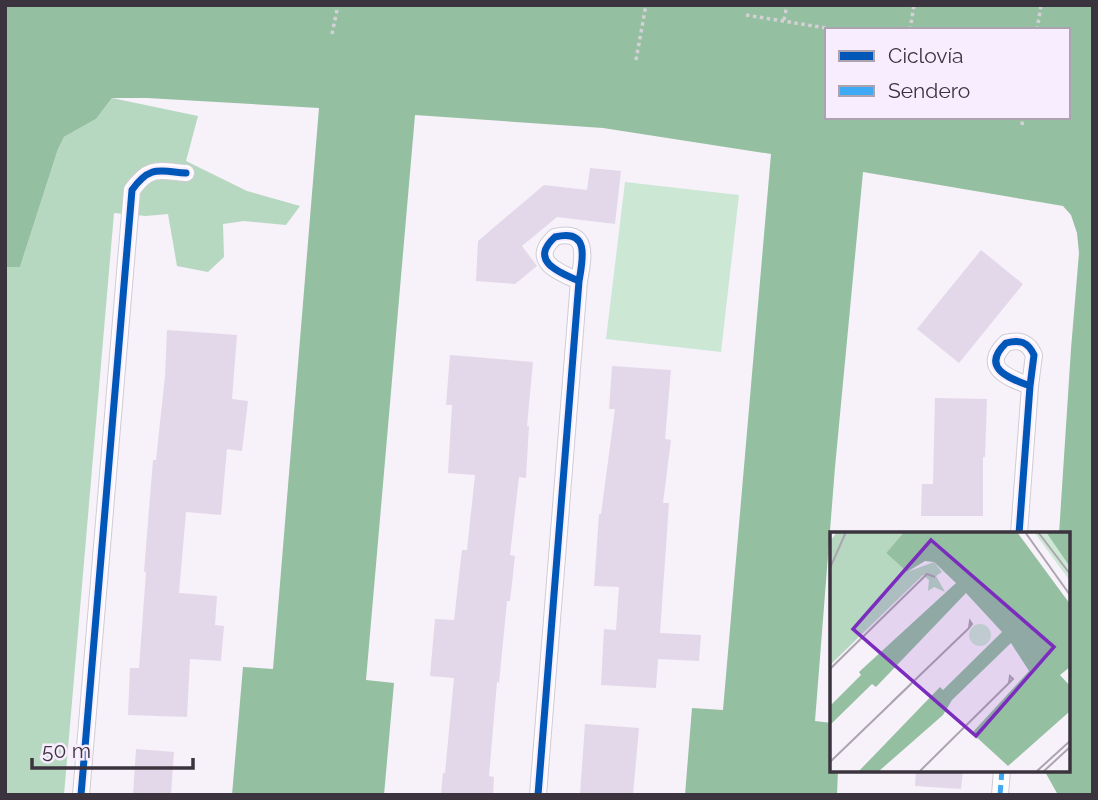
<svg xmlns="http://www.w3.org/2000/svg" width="1098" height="800" font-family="Raleway,sans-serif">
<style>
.green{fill:#cde7d5}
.forest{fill:#b6d8c0}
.water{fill:#94bfa0;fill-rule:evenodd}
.building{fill:#e3d8e9}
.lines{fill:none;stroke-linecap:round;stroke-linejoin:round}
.street-casing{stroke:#d1cbd5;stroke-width:18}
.path{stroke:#d3d1d5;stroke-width:3.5;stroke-dasharray:3.5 3.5;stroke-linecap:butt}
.street{stroke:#fefdfe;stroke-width:16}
.quiet{stroke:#3fa9f5;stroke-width:5;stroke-dasharray:10 5;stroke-linecap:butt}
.cycleway-casing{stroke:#f8edfe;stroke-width:11}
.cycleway{stroke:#0057b8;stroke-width:7}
.inset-road{fill:none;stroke:#aca5af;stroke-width:2}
.view{fill:#7b2cbf;fill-opacity:0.15;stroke:#7b2cbf;stroke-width:3.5}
.inset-edge{fill:none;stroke:#3b343e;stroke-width:3.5}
</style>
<rect width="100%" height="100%" fill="#f7f1fa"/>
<path class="green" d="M625 182 739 195 721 352 606 339Z"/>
<path class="forest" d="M112 98 198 116 186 161 247 191 300 206 286 225 244 221 223 224 224 257 208 272 177 266 168 214 146 216 114 213 64 795H5V267H20L58 149 64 137 96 119Z"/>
<path class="water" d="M5 5H1093V795H1058L1044 770H1068V534H1059L1071 349 1079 253 1077 233 1071 215 1063 206 863 172 835 467 815 721 832 723V770H838L837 795H685L692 708 723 710 771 154 603 128 415 115 366 680 394 683 384 795H232L243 667 273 669 319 108 147 98H112L96 119 64 137 58 149 20 267H5ZM827 30H1068V117H827Z"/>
<path class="building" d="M590 168 621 171 615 224 557 217 522 246 537 266 515 284 476 281 478 241 544 185 587 190Z
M981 250 1023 284 959 363 917 329Z
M167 330 237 335 232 399 248 401 242 451 227 449 221 515 186 512 179 593 217 596 215 625 224 626 221 661 190 659 187 717 128 715 130 668H139L146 572H144L149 509 153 460H156L165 376Z
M450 355 533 362 527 426H529L526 478 519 477 510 555 515 556 510 601H507L499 683 497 682 489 776 494 777 493 795H441L443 773H445L454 678 430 676 435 619 454 620 462 550H467L475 475 448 473 452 405H446Z
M612 366 671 370 665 439 671 440 663 503H669L660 633 701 635 699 661 658 659 656 688 601 685 604 629 616 630 619 587 594 586 599 514H601L615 409H609Z
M935 398 987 399 985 457H983V516H921L922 484H933Z
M585 724 639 728 633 795H580Z
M136 749 174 752 171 795H133Z
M916 770H963L961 789 915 786Z"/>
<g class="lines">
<g class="street-casing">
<path id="street" d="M1019 534 1030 386 1034 355C1028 342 1020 339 1006 343 980 368 1009 378 1030 386
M81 795 132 190C150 165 159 171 186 173
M538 795 579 281C583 259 590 228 555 237 528 261 560 273 579 281
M1000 795 1002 770"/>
</g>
<path class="path" d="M746 15 826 28
M784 20 787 5
M910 30 914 5
M1037 30 1041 5
M332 34 338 5
M636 60 646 5
M1022 125 1023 117"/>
<use href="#street" class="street"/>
<path class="quiet" d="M1000 795 1002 770"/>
<g class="cycleway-casing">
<path id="cycleway" d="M1019 534 1030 386 1034 355C1028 342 1020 339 1006 343 980 368 1009 378 1030 386
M81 795 132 190C150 165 159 171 186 173
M538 795 579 281C583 259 590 228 555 237 528 261 560 273 579 281"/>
</g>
<use href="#cycleway" class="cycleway"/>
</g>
<g transform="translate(830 532)">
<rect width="240" height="240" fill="#f7f1fa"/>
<path d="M204 0H216L240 35V49ZM139 103a11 11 0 1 1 22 0a11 11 0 1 1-22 0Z" fill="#cde7d5"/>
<path d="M7 0H74L56 21 77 40 104 30 112 40 106 44 115 60 104 55 98 59 99 48 93 43 0 133V9Z" fill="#b6d8c0"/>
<path d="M74 0H187L240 72V135L230 143 240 154 239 180 178 234 142 201 199 139 181 111 122 168 113 183 49 239H29L110 155 113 158 172 100 136 61 46 155 42 152 0 193V174L31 143 29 140 126 51 104 30 95 29 77 40 56 21ZM216 0H240V35Z" fill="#94bfa0"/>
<path class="inset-road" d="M195 0 240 63M208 0 240 42M0 36 16 0M0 137 97 42 105 45M61 171 139 96 140 89 142 92 139 96M0 230 81 152M90 239 179 151 180 144 183 147 179 151M207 239 240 209M214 239 240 215"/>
<path class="view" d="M101 8 224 115 146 204 23 97Z"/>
<rect width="240" height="240" class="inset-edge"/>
</g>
<rect width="1098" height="800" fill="none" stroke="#3b343e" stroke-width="14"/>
<rect x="825" y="28" width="245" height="91" fill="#f8edfe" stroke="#aca3b1" stroke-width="2"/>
<rect x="839" y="51" width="35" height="10" fill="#0057b8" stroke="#aca3b1" stroke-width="2"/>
<text x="888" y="63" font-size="21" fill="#3b343e">Ciclovía</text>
<rect x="839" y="86" width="35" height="10" fill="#3fa9f5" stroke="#aca3b1" stroke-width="2"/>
<text x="888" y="98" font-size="21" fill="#3b343e">Sendero</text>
<path d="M32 758v10h161v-10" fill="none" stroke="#3b343e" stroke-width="3.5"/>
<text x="42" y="758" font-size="21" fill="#3b343e" stroke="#f8edfe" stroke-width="5" paint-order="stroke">50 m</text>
</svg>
